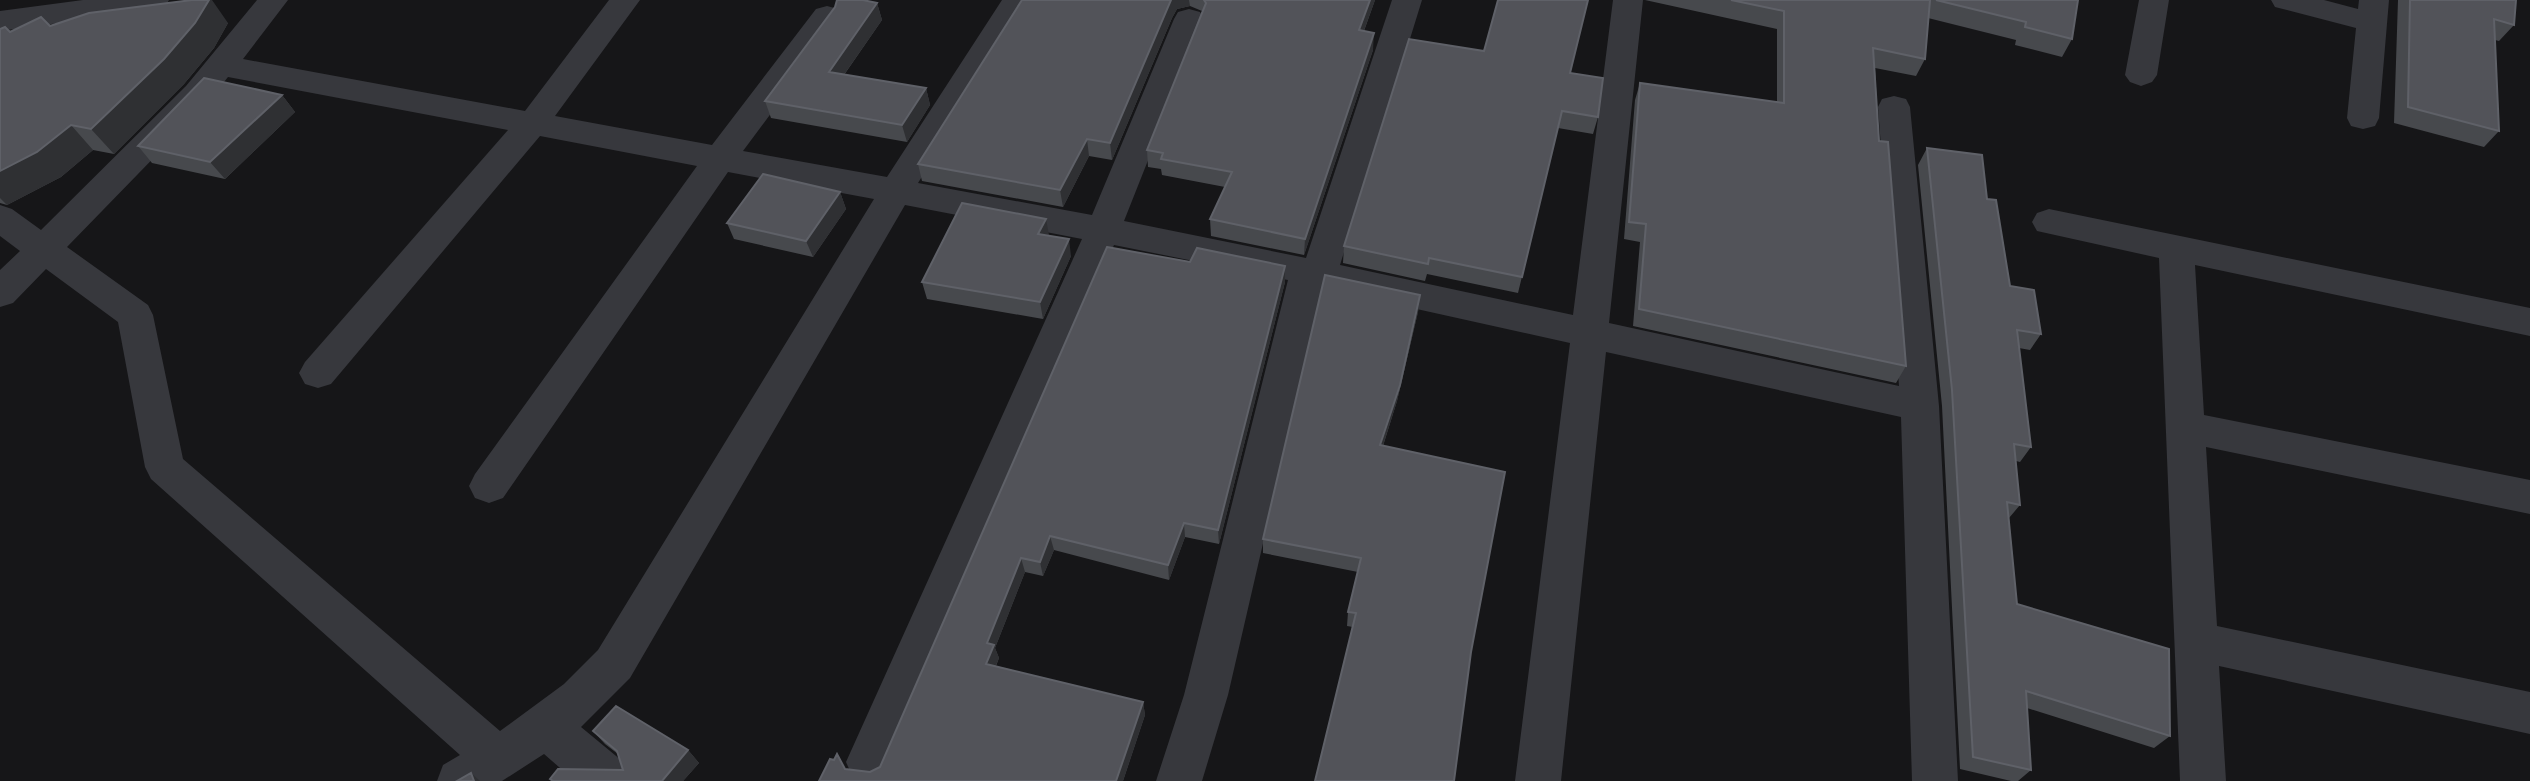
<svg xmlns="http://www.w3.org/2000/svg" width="2530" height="781" font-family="'Space Grotesk',sans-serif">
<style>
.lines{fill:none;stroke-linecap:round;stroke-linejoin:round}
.minor{fill:#37383d;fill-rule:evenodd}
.wall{fill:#47494d}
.shaded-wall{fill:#2f3033}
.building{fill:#525359;stroke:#5f6168;stroke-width:2}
</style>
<rect width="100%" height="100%" fill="#161618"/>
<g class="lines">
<path class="minor" d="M83 0H169L165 7 154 10 0 31V11Z
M257 0H288L243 59 525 111 609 0H640L555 116 712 145 816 9 827 6 838 9 842 16 838 23 743 151 887 177 1002 0H1032L918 183 1092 215 1174 19 1178 12 1189 9 1200 12 1204 19 1124 221 1306 258 1392 0H1422L1340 265 1573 315 1613 0H1643L1609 323 1899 386 1878 107 1882 99 1894 96 1906 99 1910 107 1939 406 1958 781H1912L1901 417 1606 352 1561 781H1515L1570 343 1322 288 1228 695 1202 781H1156L1184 695 1288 280 1114 245 885 778 877 781 853 778 846 762 1082 239 905 205 630 678 581 727 627 765 633 781H575L544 754 502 781H437L443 765 460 755 151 479 145 467 118 322 46 269 13 303 0 307V270L20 251 0 236V205L12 209 41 230 186 86ZM228 77 508 130 305 362 299 373 305 384 318 388 331 384 540 136 697 166 475 474 469 486 475 498 489 503 503 498 728 172 874 199 598 650 564 684 500 731 183 459 153 315 148 305 67 247 208 102Z
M2139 0H2169L2157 75 2152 82 2141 86 2130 82 2125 75Z
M2271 0H2324L2358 9 2359 0H2389L2379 118 2375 126 2363 129 2351 126 2347 118 2356 28 2275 7Z
M2049 209 2530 308V336L2195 265 2204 415 2530 480V514L2206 447 2217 626 2530 692V734L2219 666 2226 781H2180L2159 258 2037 231 2032 222 2037 213Z"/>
</g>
<path class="wall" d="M1022 0H1375L1364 31 1373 50 1304 255 1211 236 1210 219 1225 187 1162 175 1161 169 1148 167 1147 150 1202 11 1190 6 1177 9 1172 18 1112 160 1089 156 1063 207 922 181 918 164Z
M1645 0H2078L2072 39 2062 57 2015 45 2016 40 1928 18 1925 59 1916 76 1875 68 1879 141 1906 366 1896 383 1633 326 1640 242 1624 239 1635 100 1640 83 1777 102V29Z
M2398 0H2516L2514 25 2499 41 2495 40 2499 131 2484 147 2394 123Z
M877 3 882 20 844 75 926 88 930 105 907 142 771 118 765 101Z
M228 23 214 48 184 84 114 154 93 150 61 177 7 205 0 203V29L10 32 50 26Z
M1570 73 1598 117 1593 134 1558 128 1518 293 1427 274 1425 281 1343 263 1344 246Z
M282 95 295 112 225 179 152 163 138 146Z
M1927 148 1987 199 2010 286 2041 334 2030 350 2019 348 2031 447 2020 462 2016 461 2020 505 2009 518 2017 604 2170 736 2154 748 2027 708 2031 770 2018 781H2011L1960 769 1942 406 1918 165Z
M840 192 846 209 813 257 734 239 727 223Z
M1049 236 1071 256 1043 319 927 299 922 282Z
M1190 262 1285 266V282L1219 544 1185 537 1169 580 1054 550 1043 576 1025 572 995 648 999 658 996 666 1143 702 1145 715 1123 781H819L846 769 870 772 880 767Z
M1420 295 1418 312 1397 401 1383 446 1505 472 1353 627 1347 626 1348 612 1358 572 1263 553V539Z
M593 731 688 750 699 763 683 781H552L550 779 623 770 618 754 605 744Z"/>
<path class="shaded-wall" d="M209 0H212L228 23 214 48 184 84 114 154 91 129Z
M1171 0H1189L1190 6 1177 9 1172 18 1112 160 1110 143Z
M1370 0H1375L1358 47 1359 30Z
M877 3 882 20 834 89 829 72Z
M1374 33 1373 50 1304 255 1305 239Z
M926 88 930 105 907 142 902 125Z
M282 95 295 112 225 179 210 162Z
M71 125 93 150 61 177 7 205 0 198V171Z
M1087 139 1089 156 1063 207 1060 190Z
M840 192 846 209 813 257 806 241Z
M1046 219 1049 235 1038 234Z
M1069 239 1071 256 1043 319 1040 302Z
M1285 266V282L1219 544 1218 530Z
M1420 295 1418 312 1397 401 1378 461 1380 445Z
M1184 523 1185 537 1169 580 1168 565Z
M1050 536 1054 550 1043 576 1040 562Z
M1021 558 1025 572 995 648 999 658 991 677 986 664 987 643Z
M1143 702 1145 715 1123 781H1116Z
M688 750 699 763 683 781H662Z
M471 773 480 781H474Z"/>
<path class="building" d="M192 0H209L195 23 164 59 91 129 71 125 37 152 0 171V29L5 27 10 32 41 17 50 26 89 13Z
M837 0H863L877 3 829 72 926 88 902 125 765 101 835 7Z
M1022 0H1171L1110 143 1087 139 1060 190 918 164Z
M1204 0H1370L1359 30 1374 33 1305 239 1210 219 1232 172 1161 159 1163 153 1147 150 1206 3Z
M1498 0H1588L1570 73 1603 78 1598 117 1562 111 1522 277 1429 258 1428 264 1344 246 1409 39 1484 51Z
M1731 0H1930L1925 59 1873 48 1879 141 1888 142 1906 366 1639 309 1646 224 1629 222 1640 83 1784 103V11Z
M1936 0H2078L2072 39 2025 27 2026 22Z
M2410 0H2516L2514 25 2494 19 2499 131 2408 107Z
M204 78 282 95 210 162 138 146Z
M1927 148 1982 155 1987 199 1996 200 2010 286 2034 290 2041 334 2017 330 2031 447 2014 444 2020 505 2007 502 2017 604 2169 649 2170 736 2026 691 2031 770 1973 757 1952 390Z
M763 174 840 192 806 241 727 223Z
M962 203 1046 219 1038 234 1069 239 1040 302 922 282Z
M1107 247 1190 262 1197 248 1285 266 1218 530 1184 523 1168 565 1050 536 1040 562 1021 558 987 643 994 645 986 664 1143 702 1116 781H819L830 759 834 760 837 754 845 769 870 772 880 767Z
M1325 275 1420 295 1400 385 1380 445 1505 472 1471 652 1454 781H1315L1356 613 1348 612 1361 558 1263 539Z
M616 706 688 750 662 781H553L550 779 558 769 623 770 617 751 593 731Z
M471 773 474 781H457Z"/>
</svg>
